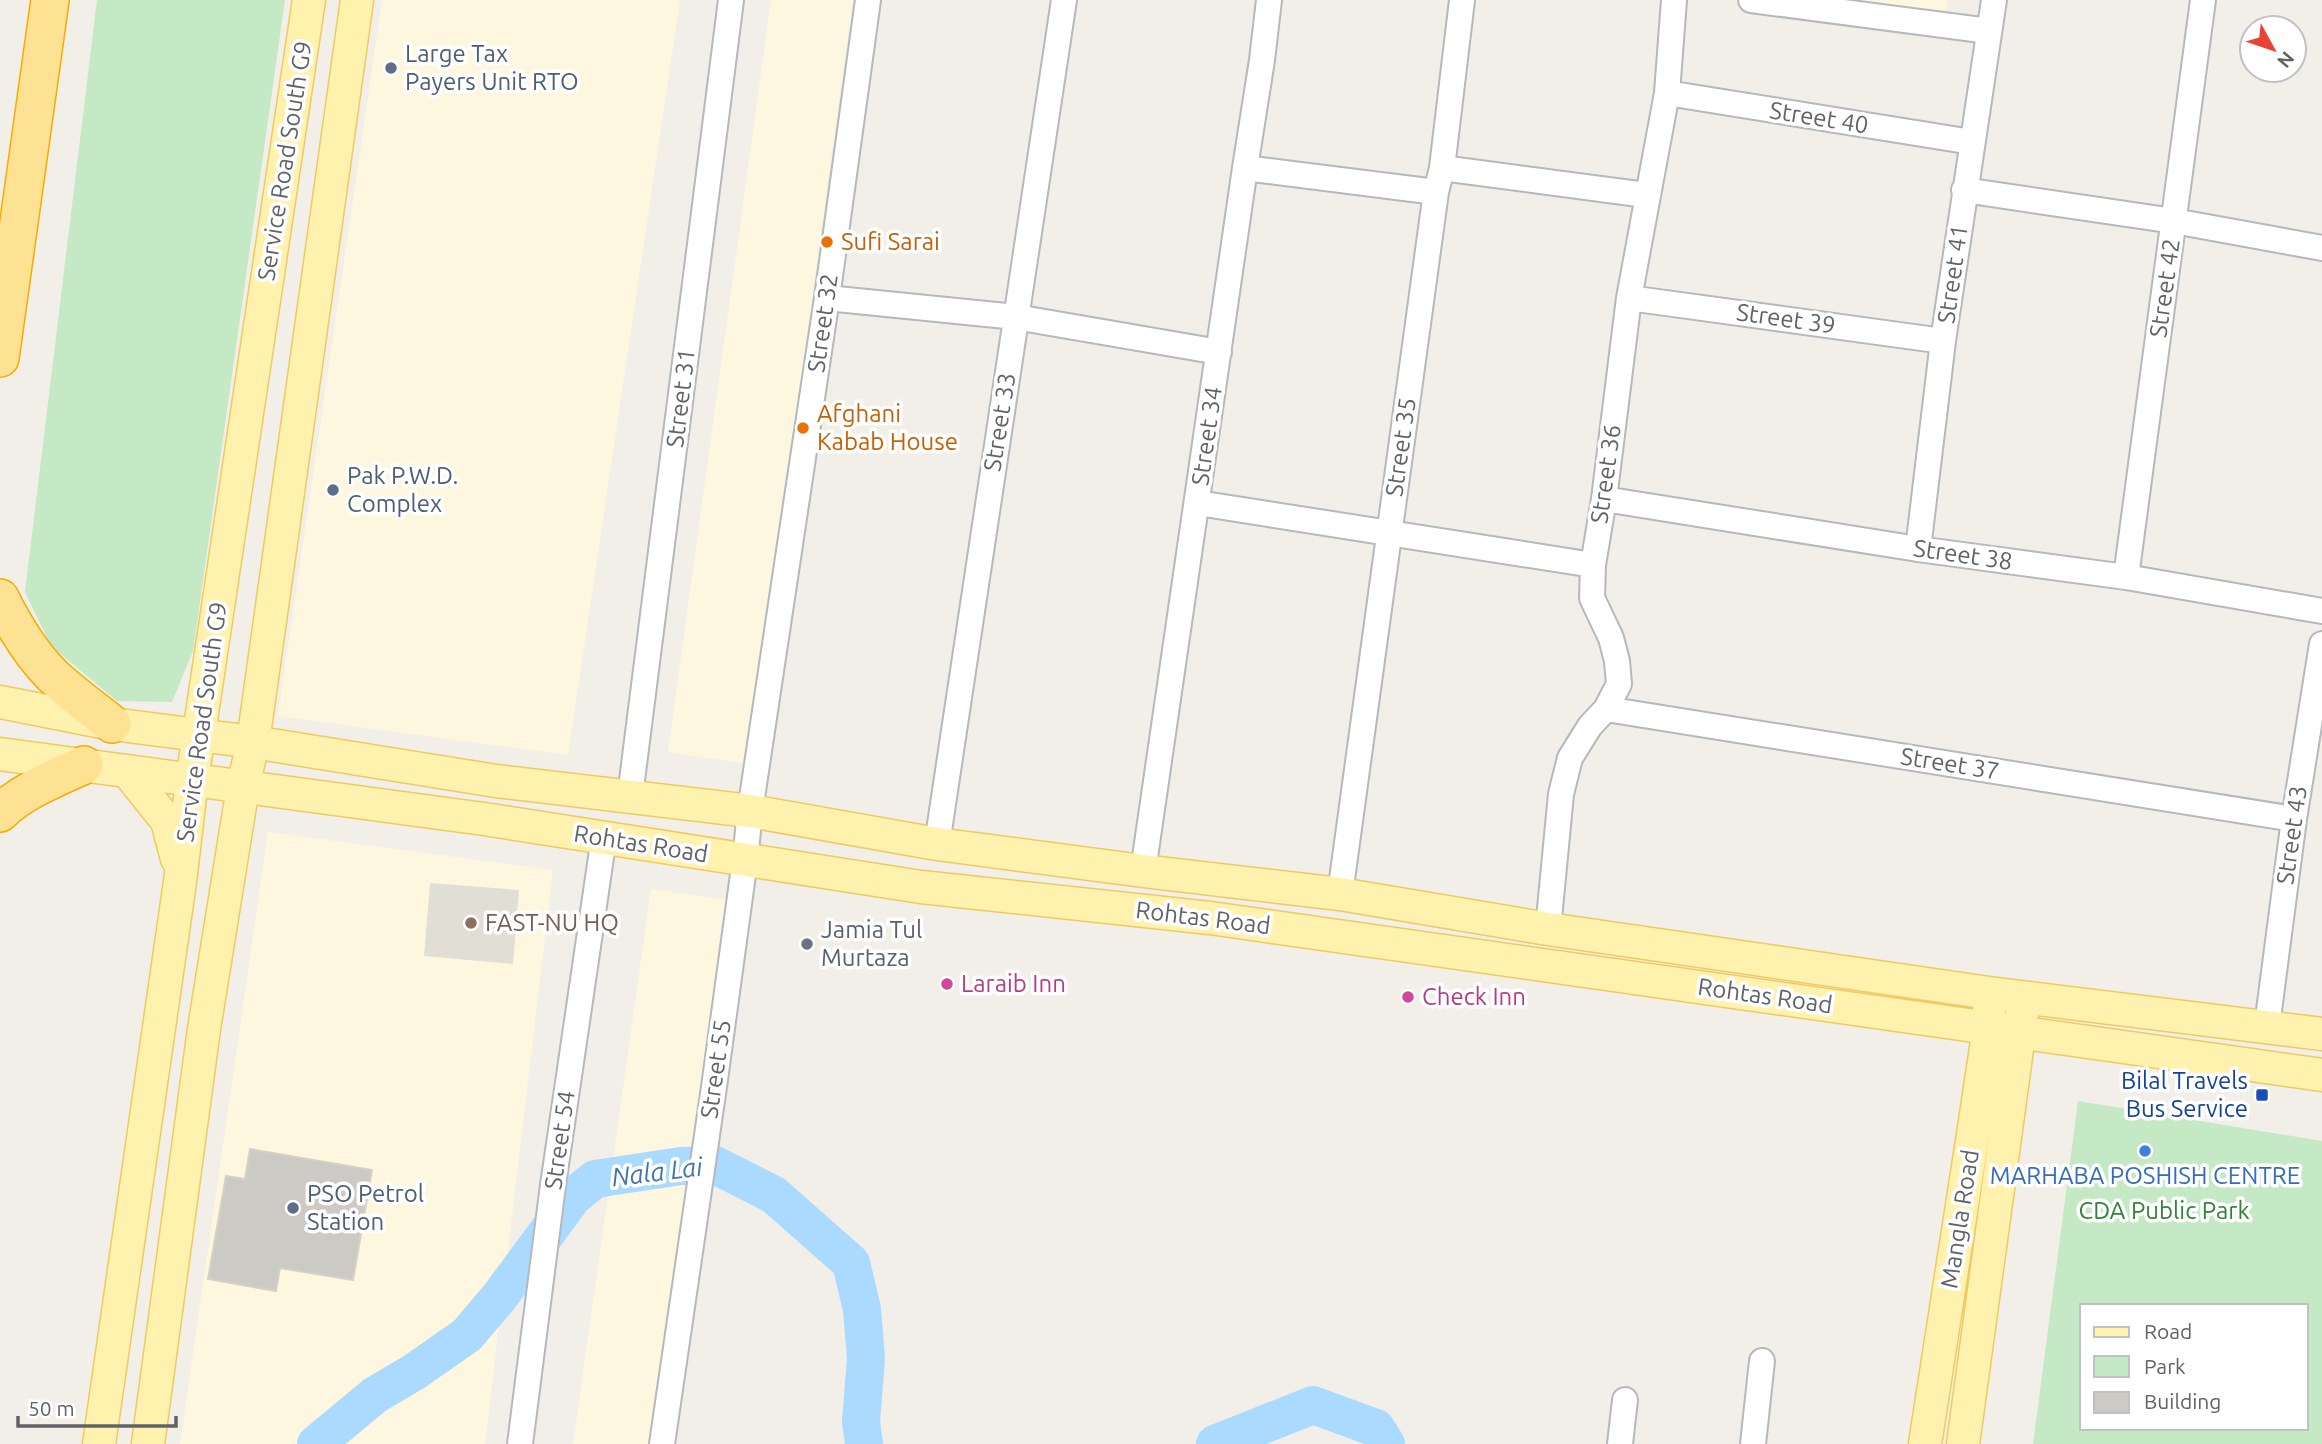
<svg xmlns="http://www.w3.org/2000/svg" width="2322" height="1444" font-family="Ubuntu,sans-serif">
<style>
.commercial{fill:#fef7e0}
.education{fill:#e1ded6}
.green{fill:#c5e8c5;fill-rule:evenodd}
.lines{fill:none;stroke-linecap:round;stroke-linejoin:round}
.river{stroke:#aadaff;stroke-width:38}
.building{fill:#cccac5;stroke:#d6d1c6;stroke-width:2}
.minor-casing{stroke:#b5b8bc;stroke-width:28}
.major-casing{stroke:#f2c960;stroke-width:35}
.highway-casing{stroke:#f9ab00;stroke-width:40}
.minor{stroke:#fff;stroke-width:24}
.major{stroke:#fff2af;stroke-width:32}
.highway{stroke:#fde293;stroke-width:37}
.service-dot{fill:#5c6f8a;stroke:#fff;stroke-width:2.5}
.food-dot{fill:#e8710a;stroke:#fff;stroke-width:2.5}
.education-dot{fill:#8d6e63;stroke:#fff;stroke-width:2.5}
.worship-dot{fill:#6b7280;stroke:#fff;stroke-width:2.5}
.hotel-dot{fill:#d1479c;stroke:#fff;stroke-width:2.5}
.transit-dot{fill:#1a4fb4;stroke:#fff;stroke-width:2.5}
.shop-dot{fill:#3f7fe0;stroke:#fff;stroke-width:2.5}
.labels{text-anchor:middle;stroke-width:7;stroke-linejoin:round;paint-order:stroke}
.service-label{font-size:24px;fill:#4e5e75;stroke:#fff;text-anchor:start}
.street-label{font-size:24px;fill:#5f6368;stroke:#fff}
.food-label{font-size:24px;fill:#c56008;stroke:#fff;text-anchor:start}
.education-label{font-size:24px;fill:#785e54;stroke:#fff;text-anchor:start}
.worship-label{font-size:24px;fill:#5b616d;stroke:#fff;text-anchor:start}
.hotel-label{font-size:24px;fill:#b23c85;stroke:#fff;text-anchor:start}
.transit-label{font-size:24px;fill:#164399;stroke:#fff;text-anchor:end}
.shop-label{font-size:24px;fill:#366cbe;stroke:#fff}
.park-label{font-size:24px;fill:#348238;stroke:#fff}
.water-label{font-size:26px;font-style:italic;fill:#4174aa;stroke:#fff}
</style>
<rect width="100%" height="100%" fill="#f1efe8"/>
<path class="commercial" d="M382 0H680L568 755 278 716Z
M771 0H853L748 764 668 752Z
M1803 0H1948L1944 23Z
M268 832 553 870 485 1444H180Z
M651 889 734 901 655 1444H573Z"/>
<path class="education" d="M430 883 519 890 513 964 424 956Z"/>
<path class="green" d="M97 0H285L193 651 172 702 117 701 51 646 25 592Z
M2078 1101 2322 1141V1444H2033ZM2082 1306H2306V1428H2082Z"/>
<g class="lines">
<path class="river" d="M316 1444 375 1395 414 1372 467 1335 500 1296 573 1197 595 1179 681 1166 715 1165 774 1195 851 1263 862 1309 866 1358 861 1422 864 1444
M1215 1444 1313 1405 1376 1428 1386 1444"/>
</g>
<path class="building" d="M250 1149 372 1170 353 1280 280 1268 276 1291 208 1279 226 1176 245 1179Z"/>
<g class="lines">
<g class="minor-casing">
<path id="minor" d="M1751 0 1989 31
M1667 93 1972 142
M1245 168 1436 192
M1442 168 1646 195
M1964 190 2174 221 2322 248
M827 298 1016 317 1219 352
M1629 298 1943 341
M1604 499 1918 549 2126 577 2322 611
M1198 503 1593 565
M1918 549 1943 341 1994 0
M2126 577 2203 0
M1606 709 2294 819
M630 796 731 0
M937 844 1064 0
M1143 871 1245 168 1262 60 1269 0
M1340 894 1436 192 1442 168 1462 0
M1548 929 1561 794 1570 758 1590 726 1606 709 1619 684 1617 661 1611 638 1592 598 1593 565 1604 499 1629 298 1667 93 1674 0
M2267 1026 2294 819 2322 644
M520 1444 553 1185 604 837
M662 1444 714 1087 745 860 750 811 827 298 868 0
M1620 1444 1625 1400
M1753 1444 1762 1361"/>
</g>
<g class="major-casing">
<path id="major" d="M0 702 112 724 253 742 496 781 750 811 937 844 1143 871 1340 894 1548 929 1989 993 2322 1034
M0 754 484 819 921 887 1210 918 2322 1075
M127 771 167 821 177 859
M99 1444 180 882 192 780 309 0
M148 1444 204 1029 243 787 253 742 357 0
M1925 1444 1974 1128 1989 1028V1008
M1963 1444 2022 1013"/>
</g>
<g class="highway-casing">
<path id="highway" d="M0 358 50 0
M0 598C13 624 31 654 52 675 71 693 92 708 112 724
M0 813C22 791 56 778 84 765"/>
</g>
<use href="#minor" class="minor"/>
<use href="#major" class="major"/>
<use href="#highway" class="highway"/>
</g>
<g class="service-dot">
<circle cx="391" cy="68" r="7"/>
<circle cx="333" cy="490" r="7"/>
<circle cx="293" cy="1208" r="7"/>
</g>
<g class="food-dot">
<circle cx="827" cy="242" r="7"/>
<circle cx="803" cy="428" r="7"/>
</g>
<circle class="education-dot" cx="471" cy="923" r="7"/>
<circle class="worship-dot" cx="807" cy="944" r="7"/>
<g class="hotel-dot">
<circle cx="947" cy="984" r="7"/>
<circle cx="1408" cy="997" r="7"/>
</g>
<rect class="transit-dot" x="2255" y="1088" width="14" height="14" rx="3.5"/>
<circle class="shop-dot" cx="2145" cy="1151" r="7"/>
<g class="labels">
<g class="service-label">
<text x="405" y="62">Large Tax<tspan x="405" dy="28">Payers Unit RTO</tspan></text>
<text x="347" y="484">Pak P.W.D.<tspan x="347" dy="28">Complex</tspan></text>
<text x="307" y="1202">PSO Petrol<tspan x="307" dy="28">Station</tspan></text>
</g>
<g class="street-label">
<text transform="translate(1819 118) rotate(9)" y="8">Street 40</text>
<text transform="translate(285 161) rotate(-81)" y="8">Service Road South G9</text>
<text transform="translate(1953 274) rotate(-82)" y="8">Street 41</text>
<text transform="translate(2165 288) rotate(-82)" y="8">Street 42</text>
<text transform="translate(1786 319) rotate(8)" y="8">Street 39</text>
<text transform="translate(823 323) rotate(-82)" y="8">Street 32</text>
<text transform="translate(681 398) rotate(-83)" y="8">Street 31</text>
<text transform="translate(1000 422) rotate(-81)" y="8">Street 33</text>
<text transform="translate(1207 436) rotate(-82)" y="8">Street 34</text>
<text transform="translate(1401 447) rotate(-82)" y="8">Street 35</text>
<text transform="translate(1606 474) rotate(-82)" y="8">Street 36</text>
<text transform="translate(1963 555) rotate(8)" y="8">Street 38</text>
<text transform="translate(202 722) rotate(-82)" y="8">Service Road South G9</text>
<text transform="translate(1950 764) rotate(9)" y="8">Street 37</text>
<text transform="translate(2292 835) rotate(-82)" y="8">Street 43</text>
<text transform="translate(641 844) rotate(9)" y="8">Rohtas Road</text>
<text transform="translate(1203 918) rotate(7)" y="8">Rohtas Road</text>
<text transform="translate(1765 996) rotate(8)" y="8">Rohtas Road</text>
<text transform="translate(716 1069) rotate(-82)" y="8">Street 55</text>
<text transform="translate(560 1140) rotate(-82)" y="8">Street 54</text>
<text transform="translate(1960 1219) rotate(-81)" y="8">Mangla Road</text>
</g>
<g class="food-label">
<text x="841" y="250">Sufi Sarai</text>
<text x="817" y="422">Afghani<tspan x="817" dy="28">Kabab House</tspan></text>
</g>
<g class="education-label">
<text x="485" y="931">FAST-NU HQ</text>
</g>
<g class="worship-label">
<text x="821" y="938">Jamia Tul<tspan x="821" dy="28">Murtaza</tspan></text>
</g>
<g class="hotel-label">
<text x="961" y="992">Laraib Inn</text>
<text x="1422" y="1005">Check Inn</text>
</g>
<g class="transit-label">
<text x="2248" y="1089">Bilal Travels<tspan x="2248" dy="28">Bus Service</tspan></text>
</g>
<g class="shop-label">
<text x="2145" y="1184">MARHABA POSHISH CENTRE</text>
</g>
<g class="park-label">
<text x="2164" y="1219">CDA Public Park</text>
</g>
<g class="water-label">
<text transform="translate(657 1172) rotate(-7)" y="9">Nala Lai</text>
</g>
</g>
<rect x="2080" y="1304" width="228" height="126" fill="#ffffff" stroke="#bfc1c3" stroke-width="2"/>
<rect x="2094" y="1327" width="35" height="10" fill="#fff2af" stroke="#bfc1c3" stroke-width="2"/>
<text x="2144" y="1339" font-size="21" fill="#5f6368">Road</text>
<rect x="2094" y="1356" width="35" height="21" fill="#c5e8c5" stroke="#bfc1c3" stroke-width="2"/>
<text x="2144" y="1374" font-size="21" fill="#5f6368">Park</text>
<rect x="2094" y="1392" width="35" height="21" fill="#cccac5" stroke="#bfc1c3" stroke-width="2"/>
<text x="2144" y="1409" font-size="21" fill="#5f6368">Building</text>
<g transform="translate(2273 49) rotate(130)"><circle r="33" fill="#ffffff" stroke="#bfc1c3" stroke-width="2"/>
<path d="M0-5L12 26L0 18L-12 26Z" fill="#ea4335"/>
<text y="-10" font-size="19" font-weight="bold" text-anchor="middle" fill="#5f6368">N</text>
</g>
<path d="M18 1416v10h158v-10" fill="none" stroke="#5f6368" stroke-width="3.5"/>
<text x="28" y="1416" font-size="21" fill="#5f6368" stroke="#ffffff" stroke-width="5" paint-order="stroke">50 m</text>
</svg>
